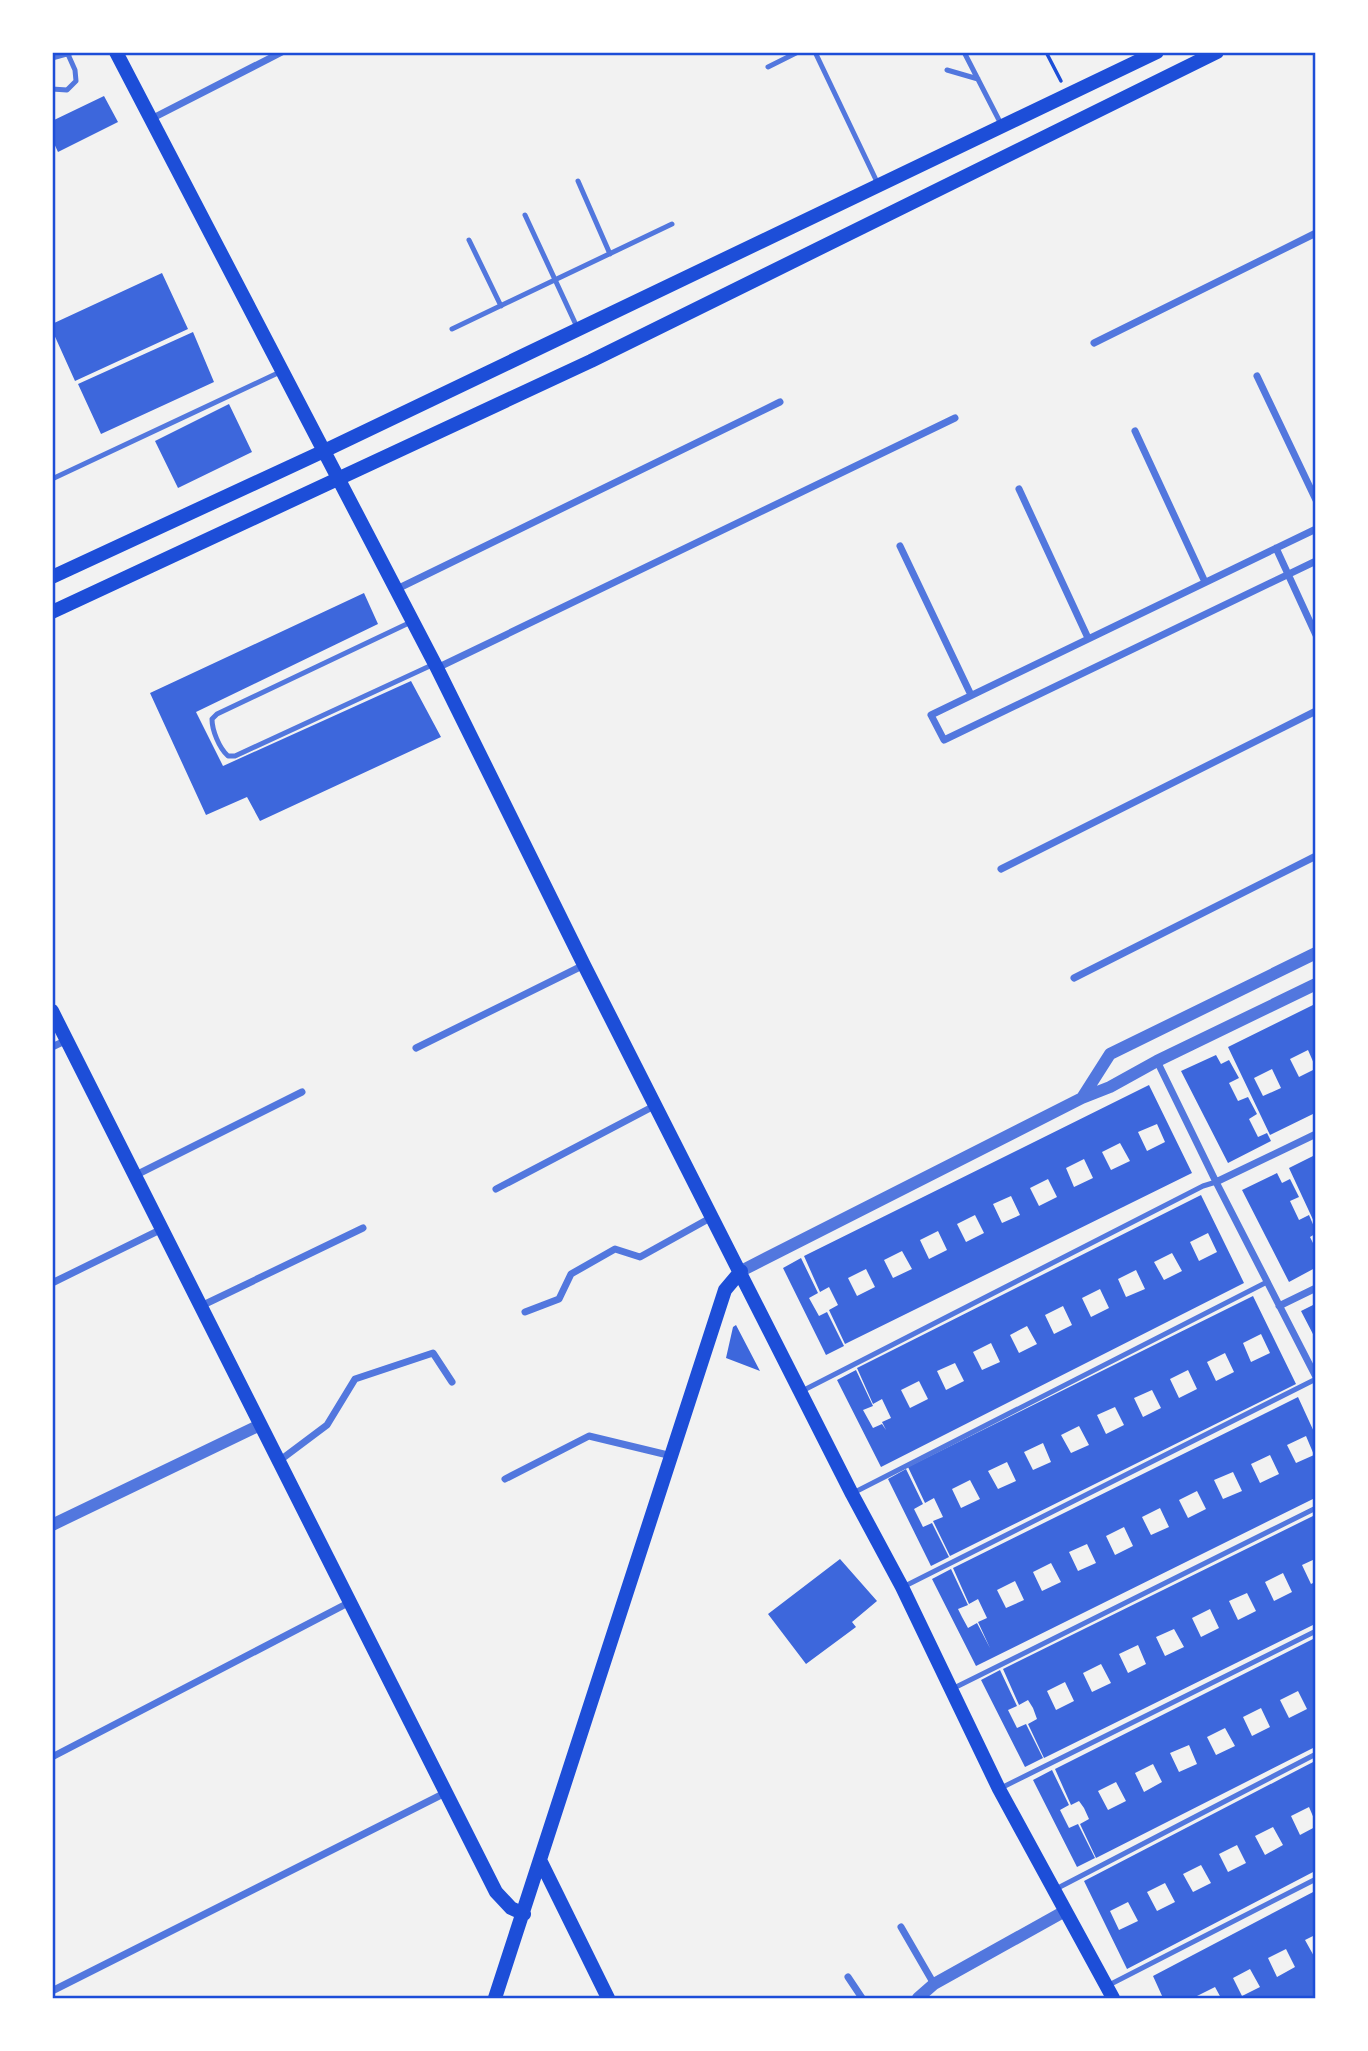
<svg xmlns="http://www.w3.org/2000/svg" width="1368" height="2051" font-family="'Exo 2',sans-serif">
<style>
.building{fill:#3d67dc;fill-rule:evenodd}
.lines{fill:none;stroke-linecap:round;stroke-linejoin:round}
.path{stroke:#1d4ed8;stroke-width:3.5}
.service{stroke:#5277de;stroke-width:5}
.minor{stroke:#5277de;stroke-width:7}
.tertiary{stroke:#5277de;stroke-width:12}
.secondary{stroke:#1d4ed8;stroke-width:14}
.neatline{fill:none;stroke:#1d4ed8;stroke-width:2.5}
</style>
<rect width="100%" height="100%" fill="#f2f2f2"/>
<path class="building" d="M104 96 118 122 58 152 52 139V121Z
M162 273 188 329 75 381 52 330V324Z
M193 332 214 382 101 434 78 384Z
M229 404 252 452 178 488 155 441Z
M364 593 378 624 196 712 223 766 411 681 441 737 260 821 247 797 206 815 150 693Z
M1315 1004V1066L1308 1050 1290 1059 1299 1077 1315 1069V1113L1270 1135 1228 1047ZM1272 1069 1281 1088 1263 1096 1254 1078Z
M1216 1055 1221 1064 1229 1060 1239 1078 1229 1083 1238 1101 1248 1097 1257 1114 1249 1119 1258 1137 1267 1133 1271 1141 1228 1163 1181 1071Z
M1149 1085 1192 1173 845 1344 829 1310 838 1305 829 1287 820 1292 804 1256ZM1157 1124 1165 1142 1147 1151 1138 1132ZM1120 1143 1130 1161 1111 1170 1102 1152ZM1084 1159 1093 1178 1074 1187 1066 1168ZM1048 1179 1057 1197 1039 1206 1030 1188ZM1011 1196 1020 1215 1002 1223 993 1204ZM975 1215 984 1233 966 1242 957 1224ZM938 1231 947 1250 929 1259 920 1240ZM902 1251 912 1269 893 1278 884 1260ZM866 1269 875 1287 857 1296 848 1278Z
M1315 1155V1224L1289 1168Z
M1277 1173 1282 1183 1290 1179 1299 1197 1290 1201 1299 1220 1309 1215 1315 1229V1234L1310 1237 1315 1247V1268L1289 1282 1242 1190Z
M1201 1195 1244 1283 881 1467 837 1380 856 1370 873 1406 863 1410 873 1428 882 1424 886 1430 882 1422 891 1418 882 1399 873 1404 857 1368ZM1208 1233 1217 1252 1199 1261 1190 1242ZM1172 1253 1182 1271 1164 1280 1154 1262ZM1136 1270 1145 1289 1126 1297 1118 1279ZM1100 1289 1109 1308 1091 1317 1082 1298ZM1063 1306 1072 1325 1054 1334 1045 1315ZM1027 1326 1037 1344 1019 1353 1010 1335ZM991 1343 1000 1362 982 1370 973 1352ZM955 1363 964 1381 946 1390 937 1371ZM919 1381 928 1399 910 1408 901 1390Z
M801 1258 818 1293 809 1298 819 1316 827 1312 844 1346 826 1355 783 1268Z
M1253 1296 1296 1384 950 1556 933 1521 943 1517 934 1498 925 1503 908 1467ZM1261 1334 1270 1353 1251 1362 1243 1343ZM1225 1353 1234 1372 1216 1381 1207 1362ZM1188 1370 1197 1389 1179 1398 1170 1379ZM1152 1390 1161 1408 1143 1417 1134 1398ZM1115 1407 1124 1425 1106 1434 1097 1415ZM1079 1426 1089 1445 1071 1453 1061 1435ZM1043 1443 1051 1462 1033 1470 1024 1452ZM1007 1462 1016 1481 998 1489 988 1471ZM970 1480 980 1499 961 1508 952 1489Z
M1315 1304V1338L1301 1311Z
M736 1325 760 1371 726 1358 733 1327Z
M1298 1397 1315 1434V1498L976 1666 932 1579 951 1569 968 1605 958 1609 962 1617 968 1628 977 1623 990 1648 978 1622 987 1618 978 1599 969 1604 953 1568ZM1306 1436 1314 1455 1296 1463 1287 1445ZM1270 1455 1279 1474 1260 1483 1251 1464ZM1233 1472 1242 1491 1223 1499 1214 1480ZM1197 1491 1206 1509 1188 1518 1179 1500ZM1160 1508 1169 1527 1151 1535 1142 1517ZM1124 1527 1133 1546 1115 1555 1106 1536ZM1087 1544 1096 1563 1078 1571 1069 1552ZM1051 1563 1061 1582 1042 1591 1033 1572ZM1015 1581 1024 1600 1006 1608 997 1590Z
M906 1469 923 1504 914 1509 923 1527 932 1523 949 1557 931 1566 888 1479Z
M1315 1515V1559L1302 1565 1311 1584 1315 1582V1624L1044 1758 1028 1724 1037 1719 1033 1708 1028 1700 1019 1705 1003 1669ZM1283 1573 1292 1592 1274 1601 1265 1582ZM1247 1593 1256 1611 1238 1620 1229 1601ZM1210 1609 1219 1628 1201 1637 1192 1618ZM1174 1629 1184 1647 1165 1656 1156 1637ZM1138 1645 1146 1664 1128 1673 1119 1654ZM1101 1664 1111 1683 1092 1692 1083 1673ZM1065 1682 1074 1701 1056 1710 1047 1691Z
M840 1559 877 1601 852 1622 856 1627 806 1664 768 1614Z
M1315 1638V1747L1096 1858 1080 1824 1089 1819 1084 1808 1079 1801 1071 1805 1055 1769ZM1298 1691 1307 1709 1289 1718 1280 1700ZM1261 1708 1270 1727 1252 1736 1243 1717ZM1225 1728 1235 1746 1216 1755 1207 1737ZM1189 1745 1197 1764 1179 1772 1170 1753ZM1153 1764 1162 1782 1144 1792 1135 1773ZM1116 1782 1126 1801 1108 1810 1098 1791Z
M1000 1670 1017 1706 1008 1710 1017 1728 1026 1724 1043 1758 1025 1767 981 1680Z
M1315 1761V1821L1309 1807 1291 1816 1300 1835 1315 1827V1871L1127 1969 1084 1881ZM1273 1827 1283 1845 1265 1855 1255 1836ZM1237 1845 1246 1863 1228 1872 1219 1854ZM1201 1865 1211 1883 1193 1892 1183 1874ZM1165 1883 1175 1902 1157 1911 1147 1892ZM1128 1902 1138 1921 1119 1930 1110 1911Z
M1052 1770 1069 1805 1060 1810 1069 1828 1078 1824 1095 1858 1077 1867 1033 1780Z
M1315 1891V1935L1305 1940 1315 1958V1998H1221L1215 1987 1197 1996 1198 1998H1163L1153 1976ZM1286 1949 1295 1967 1277 1977 1268 1958ZM1250 1969 1260 1987 1242 1996 1233 1978Z"/>
<g class="lines">
<path class="path" d="M1046 52 1061 81"/>
<path class="service" d="M815 52 878 184
M964 52 1001 124
M52 58 74 52
M768 67 798 52
M947 70 978 79
M52 89 67 90 76 81 75 70 67 52
M578 181 610 254
M525 215 577 327
M469 240 501 306
M452 329 672 224
M52 479 280 372
M411 622 217 714 212 719C212 730 219 748 228 756H235L432 665
M802 1391 1203 1186 1216 1182
M855 1492 1267 1282
M905 1586 1316 1379
M954 1688 1316 1508
M999 1789 1316 1631
M1054 1890 1316 1754
M1109 1985 1316 1879"/>
<path class="minor" d="M151 119 282 52
M1094 343 1316 233
M1257 376 1316 500
M1135 431 1205 582
M1019 489 1088 638
M1316 529 931 715 944 740 1316 561
M900 546 971 695
M1276 548 1316 635
M397 589 780 402
M437 668 955 418
M1001 869 1316 711
M1074 978 1316 856
M52 1047 67 1040
M416 1048 584 965
M1157 1061 1216 1182 1316 1377
M136 1175 302 1092
M1216 1182 1316 1134
M496 1189 656 1105
M52 1283 162 1229
M201 1306 363 1228
M1279 1306 1316 1288
M525 1312 559 1299 571 1274 615 1249 640 1257 712 1217
M279 1461 327 1425 355 1379 433 1353 452 1382
M505 1479 589 1436 672 1456
M52 1757 350 1602
M901 1927 934 1984
M848 1977 862 1998
M52 1991 445 1793"/>
<path class="tertiary" d="M1082 1098 1110 1054 1316 953
M741 1271 1082 1098 1110 1087 1157 1061 1316 984
M52 1525 260 1425
M918 1998 934 1984 1065 1911"/>
<path class="secondary" d="M116 52 437 668 584 965 852 1494 902 1587 999 1789 1113 1998
M52 577 324 451 1157 52
M52 612 591 361 1217 52
M52 1011 496 1892 511 1908 524 1914
M541 1862 608 1998
M495 1998 725 1290 741 1271"/>
</g>
<rect width="1368" height="2051" fill="none" stroke="#ffffff" stroke-width="108"/>
<rect x="54" y="54" width="1260" height="1943" class="neatline"/>
</svg>
